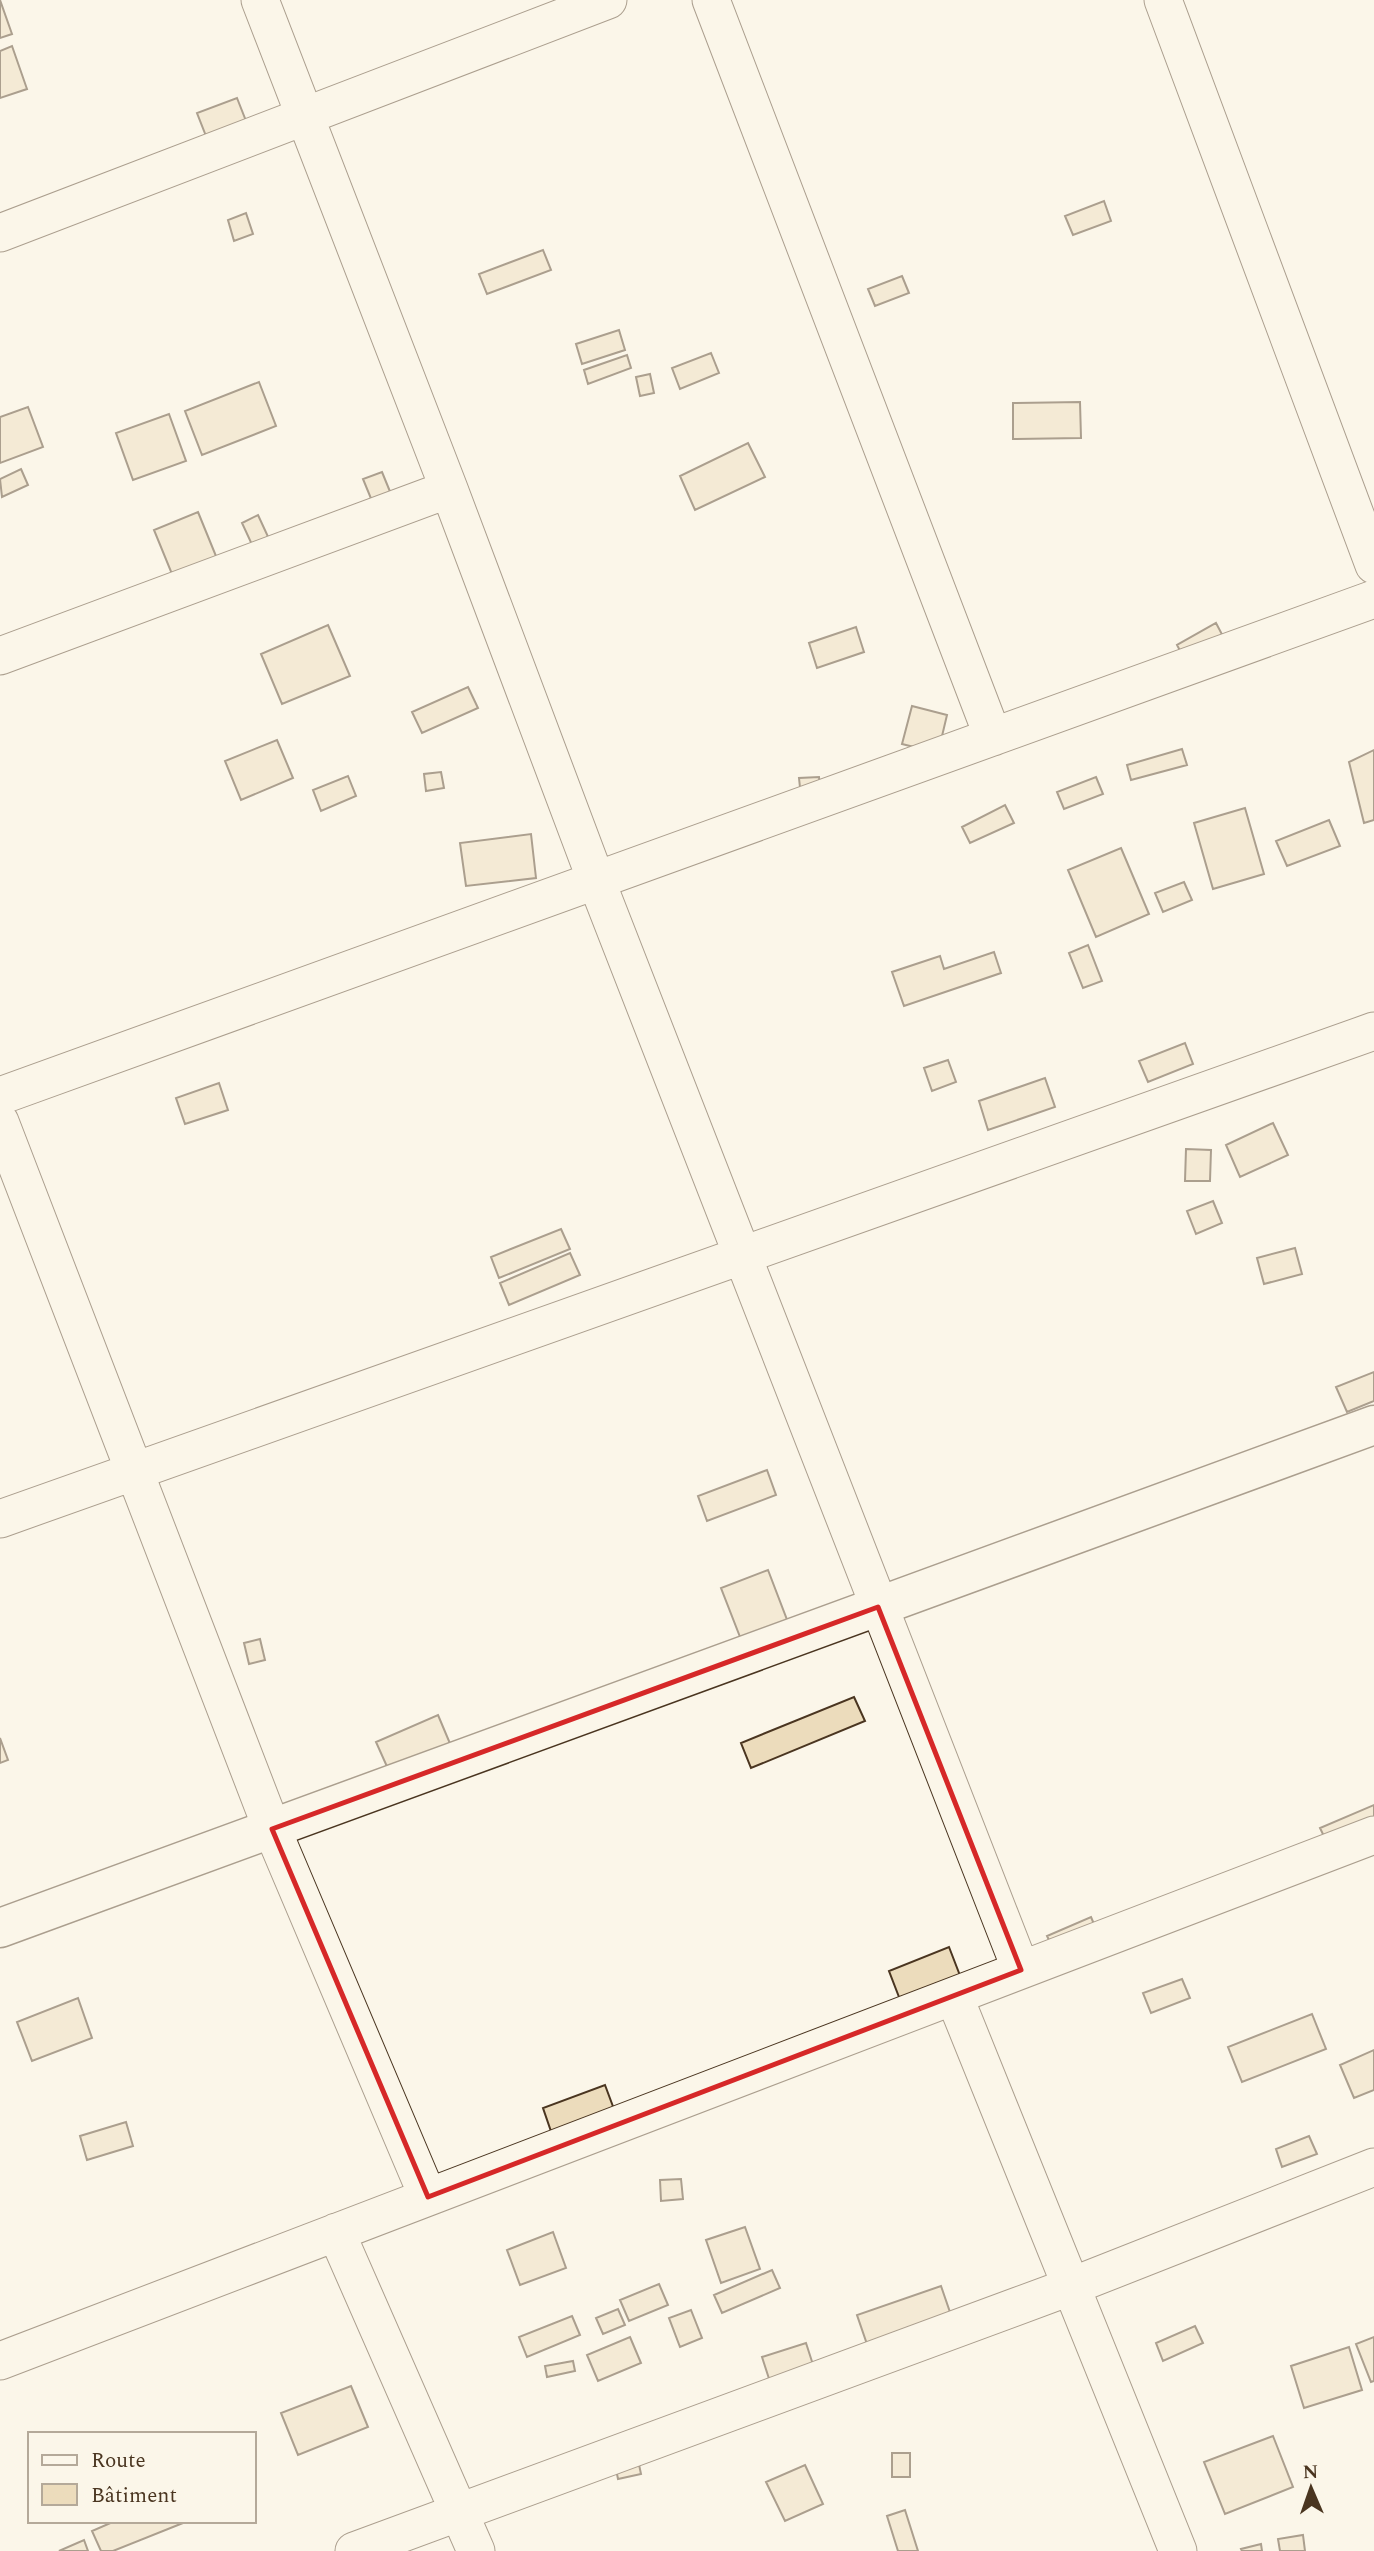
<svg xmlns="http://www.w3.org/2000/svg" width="1374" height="2551" font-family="Spectral,serif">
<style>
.building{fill:#ecdcbc;stroke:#4a3520;stroke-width:2}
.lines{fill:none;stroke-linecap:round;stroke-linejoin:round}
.street-casing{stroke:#4a3520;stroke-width:39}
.secondary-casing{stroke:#4a3520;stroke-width:41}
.street{stroke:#fbf6e9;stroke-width:37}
.secondary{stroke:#fbf6e9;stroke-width:38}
.marked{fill:none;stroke:#d62828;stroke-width:5;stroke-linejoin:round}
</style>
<rect width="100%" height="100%" fill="#fbf6e9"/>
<path class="building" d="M0 0 12 34 0 38Z
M12 46 27 89 0 98V51Z
M237 98 246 121 206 136 197 113Z
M1104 201 1111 221 1073 235 1065 216Z
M246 213 253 234 234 241 228 220Z
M543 250 551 270 487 294 479 274Z
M902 276 909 293 875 306 868 289Z
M619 330 625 350 582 364 576 344Z
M711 353 719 373 680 389 672 368Z
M627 355 631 368 588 384 584 370Z
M650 374 654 393 640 396 636 377Z
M259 382 276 426 202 455 185 411Z
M1080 402 1081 438 1013 439V403Z
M28 407 43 447 0 463V417Z
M169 414 186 461 133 480 116 433Z
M748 443 765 477 695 510 680 476Z
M21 469 28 485 2 497 0 479Z
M382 472 391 494 372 501 363 479Z
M198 512 218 561 174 579 154 530Z
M258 515 270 541 254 549 242 523Z
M1216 623 1226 642 1187 664 1177 645Z
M328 625 350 676 282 704 261 654Z
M856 627 864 652 817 668 809 643Z
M468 687 478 708 422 733 412 712Z
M912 706 947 715 938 753 902 744Z
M277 740 293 778 241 800 225 761Z
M1182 749 1187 765 1131 780 1127 765Z
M1374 750V820L1364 823 1349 762Z
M441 772 444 788 426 791 424 774Z
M348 776 356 796 321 811 313 790Z
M819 777 821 795 801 797 799 778Z
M1096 777 1103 794 1064 809 1057 792Z
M1005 805 1014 823 970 843 962 827Z
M1245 808 1264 874 1213 889 1194 823Z
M1329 820 1340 846 1287 866 1276 841Z
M531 834 536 878 466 886 460 843Z
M1121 848 1149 914 1096 937 1068 870Z
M1184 882 1192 900 1163 912 1155 893Z
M1088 945 1102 981 1083 988 1069 953Z
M994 952 1001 973 904 1006 892 972 940 956 944 969Z
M1185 1043 1193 1064 1148 1082 1139 1061Z
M948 1060 956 1082 932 1091 924 1068Z
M1045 1078 1055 1107 988 1130 979 1101Z
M219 1083 228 1110 185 1124 176 1098Z
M1273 1123 1288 1155 1240 1177 1226 1145Z
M1186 1149 1211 1150 1210 1181H1185Z
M1213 1201 1222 1223 1196 1234 1187 1211Z
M561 1229 570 1249 499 1278 491 1257Z
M1295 1248 1302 1274 1264 1284 1257 1258Z
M570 1253 580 1275 509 1305 500 1283Z
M1374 1372V1401L1347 1412 1336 1387Z
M767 1470 776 1495 707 1521 698 1496Z
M768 1570 789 1625 742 1642 721 1588Z
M260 1639 265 1660 249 1664 244 1643Z
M854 1697 865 1721 751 1768 741 1743Z
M438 1715 454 1753 393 1780 376 1742Z
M0 1738 8 1760 0 1763Z
M1374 1805V1831L1330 1849 1320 1828Z
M1091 1917 1099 1936 1056 1954 1047 1936Z
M949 1947 964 1986 904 2010 889 1971Z
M1182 1979 1190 1998 1151 2013 1143 1993Z
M78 1998 92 2038 32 2061 17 2022Z
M1312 2014 1326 2049 1242 2082 1228 2047Z
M1374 2050V2090L1354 2098 1340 2065Z
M605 2085 618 2120 555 2143 543 2108Z
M126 2122 133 2146 87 2160 80 2136Z
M1309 2136 1317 2154 1282 2167 1276 2149Z
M681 2179 683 2199 661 2201 660 2180Z
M745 2227 760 2269 721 2283 706 2240Z
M553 2232 566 2268 520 2285 507 2250Z
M772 2270 780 2288 722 2313 714 2295Z
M659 2284 668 2305 629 2321 620 2300Z
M941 2286 953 2321 869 2350 857 2315Z
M618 2309 625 2325 603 2334 596 2318Z
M691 2310 702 2338 680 2347 669 2318Z
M572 2316 580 2335 527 2357 519 2337Z
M1195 2326 1203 2343 1163 2361 1156 2343Z
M630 2337 641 2363 598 2381 587 2355Z
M1374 2337V2381L1371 2382 1356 2344Z
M806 2343 817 2377 773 2391 762 2357Z
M1349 2347 1362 2390 1304 2408 1291 2366Z
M573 2361 575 2371 547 2377 545 2366Z
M351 2386 368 2427 298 2455 281 2413Z
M1273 2436 1293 2487 1225 2514 1204 2462Z
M892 2453H910V2477H892Z
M637 2455 641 2474 618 2479 614 2459Z
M805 2465 823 2504 785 2521 766 2482Z
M905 2510 918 2551H898L887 2516Z
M115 2521H188L113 2551H101L92 2531Z
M1303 2535 1305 2551H1280L1278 2539Z
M84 2540 88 2551H59Z
M1261 2544 1262 2551H1242L1241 2549Z"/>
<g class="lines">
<g class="street-casing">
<path id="street" d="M260 0 449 489 596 880 1021 1970
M711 0 993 737
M1163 0 1374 565
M0 233 608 0
M0 656 449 489
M0 1096 1374 599
M0 1122 272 1829 428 2197
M0 1519 1374 1031
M954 1996 1178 2551
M336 2232 476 2551
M0 2361 1374 1835
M354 2551 1072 2286 1374 2167"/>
</g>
<g class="secondary-casing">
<path id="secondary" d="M0 1928 1374 1425"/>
</g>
<use href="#street" class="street"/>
<use href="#secondary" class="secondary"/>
</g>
<path d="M0 0H1374V2551H0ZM878 1607 1021 1970 428 2197 272 1829Z" fill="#fbf6e9" fill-opacity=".55" fill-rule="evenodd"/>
<path class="marked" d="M878 1607 1021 1970 428 2197 272 1829Z"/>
<rect x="28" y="2432" width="228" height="91" fill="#fbf6e9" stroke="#b4a999" stroke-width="2"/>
<rect x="42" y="2455" width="35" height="10" fill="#fbf6e9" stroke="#b4a999" stroke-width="2"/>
<text x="91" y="2467" font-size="21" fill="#4a3520">Route</text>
<rect x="42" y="2484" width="35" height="21" fill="#ecdcbc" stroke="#b4a999" stroke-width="2"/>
<text x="91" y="2502" font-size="21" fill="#4a3520">Bâtiment</text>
<g transform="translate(1311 2488) rotate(358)" stroke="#fbf6e9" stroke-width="5" paint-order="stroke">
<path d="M0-5L12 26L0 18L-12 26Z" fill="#4a3520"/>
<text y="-10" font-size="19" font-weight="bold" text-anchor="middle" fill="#4a3520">N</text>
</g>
</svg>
